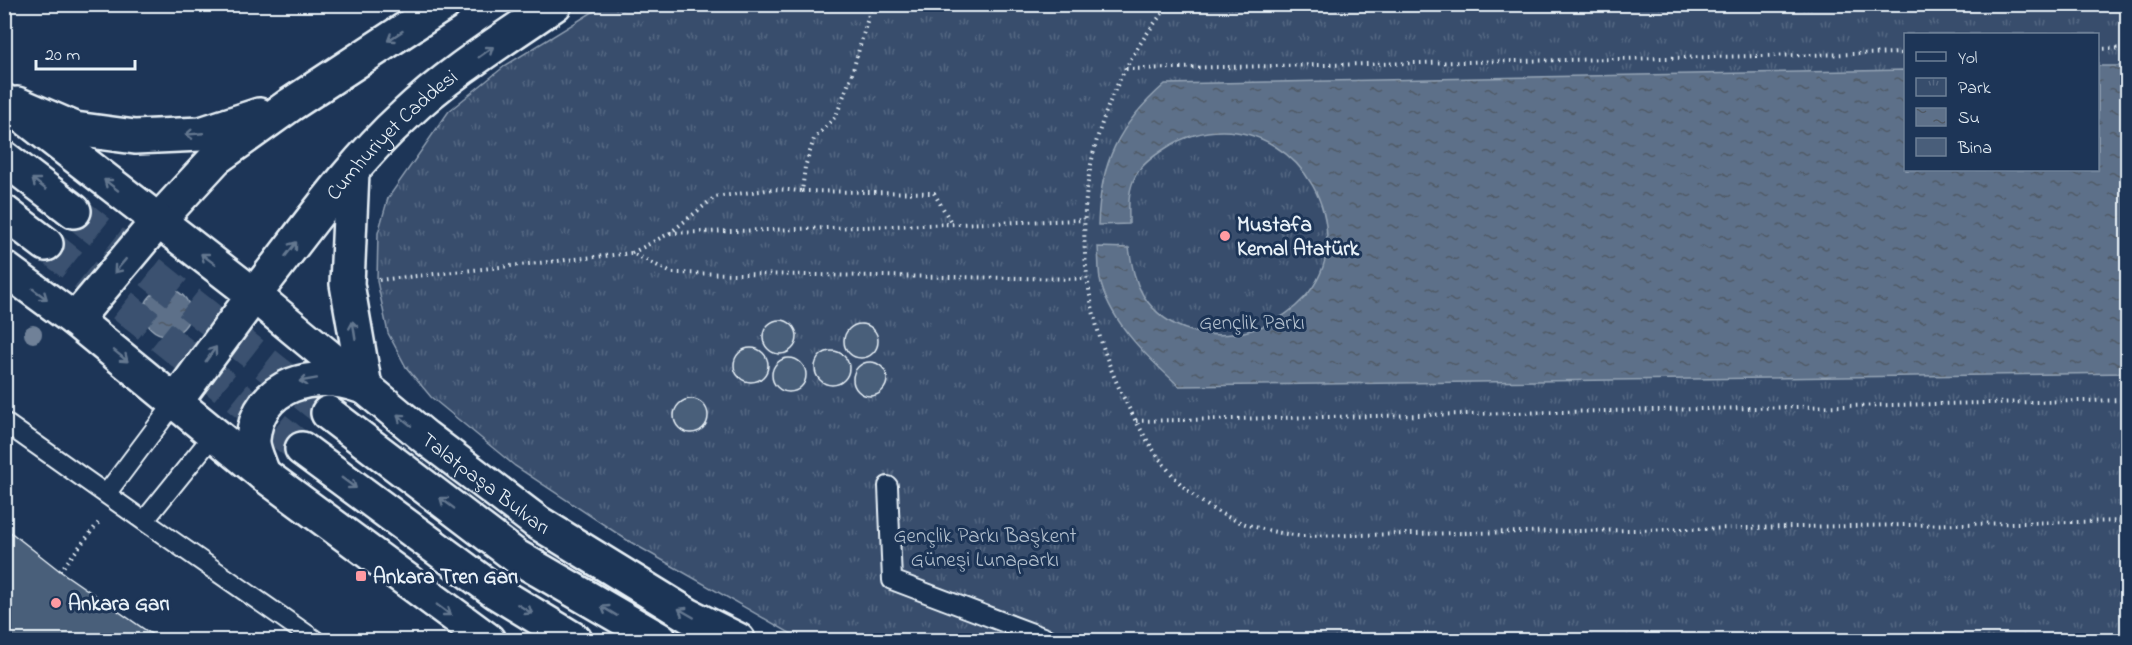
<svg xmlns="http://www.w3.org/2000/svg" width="2132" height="645" font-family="'Indie Flower',sans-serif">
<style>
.park{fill:url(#park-tufts);stroke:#909fb2;stroke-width:1.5;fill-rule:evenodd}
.water{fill:url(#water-ripples);stroke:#95a4b5;stroke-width:1.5}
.building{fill:#495e7a;stroke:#e8f1f8;stroke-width:1.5}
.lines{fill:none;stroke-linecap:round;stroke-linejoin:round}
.primary-tunnel{stroke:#3b516f;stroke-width:33;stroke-dasharray:33 16;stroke-linecap:butt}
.service-casing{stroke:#e8f1f8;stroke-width:22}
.secondary-casing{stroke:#e8f1f8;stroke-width:38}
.primary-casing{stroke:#e8f1f8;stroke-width:38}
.path{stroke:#e8f1f8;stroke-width:4;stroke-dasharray:1.5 4.5;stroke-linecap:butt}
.service{stroke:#1d3557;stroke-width:18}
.secondary{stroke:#1d3557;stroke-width:33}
.primary{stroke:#1d3557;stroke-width:33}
.tree{fill:#708198}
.oneway{stroke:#64778f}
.poi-dot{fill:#ff9aa2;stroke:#1d3557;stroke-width:2}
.labels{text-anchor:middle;stroke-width:6;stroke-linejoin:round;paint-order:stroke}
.street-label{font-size:21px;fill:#e8f1f8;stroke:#1d3557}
.poi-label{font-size:21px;font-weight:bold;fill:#e8f1f8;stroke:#1d3557;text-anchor:start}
.park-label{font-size:21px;fill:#b3c0ce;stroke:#1d3557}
</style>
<defs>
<pattern id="park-tufts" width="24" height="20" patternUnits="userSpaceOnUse" patternTransform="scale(1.5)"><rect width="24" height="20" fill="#374d6c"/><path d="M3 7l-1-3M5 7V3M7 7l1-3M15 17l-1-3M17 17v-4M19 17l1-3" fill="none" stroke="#546782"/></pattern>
<pattern id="water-ripples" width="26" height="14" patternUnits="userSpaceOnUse" patternTransform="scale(1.5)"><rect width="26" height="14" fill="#5d7089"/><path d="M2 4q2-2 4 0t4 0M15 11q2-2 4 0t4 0" fill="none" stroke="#505a66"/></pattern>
</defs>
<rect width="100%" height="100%" fill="#1d3557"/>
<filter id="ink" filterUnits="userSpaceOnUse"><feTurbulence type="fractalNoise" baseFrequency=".0167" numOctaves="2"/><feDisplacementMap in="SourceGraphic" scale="12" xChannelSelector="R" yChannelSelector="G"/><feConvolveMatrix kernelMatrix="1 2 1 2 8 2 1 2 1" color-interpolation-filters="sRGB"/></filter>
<g filter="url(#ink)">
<path class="park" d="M604 5H2127V640H802L627 540 515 466 431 397 406 367 388 333 377 281 378 233 388 198 449 111 506 65ZM1906 34H2098V170H1906Z"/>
<path class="water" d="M2098 66H2127V373L1179 386C1148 358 1113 325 1101 284 1098 273 1099 259 1098 247L1129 248C1132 265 1134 280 1143 295 1191 371 1325 329 1327 243 1328 158 1240 101 1166 148 1155 155 1142 164 1136 175 1127 191 1129 207 1129 224L1098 225C1100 163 1118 125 1165 84L1905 70 1906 170H2098Z
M144 312a23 23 0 1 1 46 0a23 23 0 1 1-46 0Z"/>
<path class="building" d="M763 337a17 17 0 1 1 34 0a17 17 0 1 1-34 0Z
M844 341a17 17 0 1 1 34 0a17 17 0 1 1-34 0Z
M734 365a17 17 0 1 1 34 0a17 17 0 1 1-34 0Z
M815 368a17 17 0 1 1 34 0a17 17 0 1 1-34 0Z
M772 375a17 17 0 1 1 34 0a17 17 0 1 1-34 0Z
M853 379a17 17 0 1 1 34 0a17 17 0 1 1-34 0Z
M674 416a17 17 0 1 1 34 0a17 17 0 1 1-34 0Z
M4 527 60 571 154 636 151 640H4Z"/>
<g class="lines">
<path class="primary-tunnel" d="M74 211 328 413
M46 244 302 449"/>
<g class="service-casing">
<path id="service" d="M4 422 144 521
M215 433 144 521 315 640
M888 486 892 580 1048 639
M106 494 176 401"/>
</g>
<g class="secondary-casing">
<g id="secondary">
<path d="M17 104 75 129 135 137 201 134 259 115"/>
<path d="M352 172 347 284 365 387"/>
<path d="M158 221 216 158 290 105 444 4"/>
<path id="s1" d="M254 295C302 235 347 168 404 116 449 73 504 39 555 4"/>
</g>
</g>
<g class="primary-casing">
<g id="primary">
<path id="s2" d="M4 101 254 295 425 437 537 522 688 615 738 640"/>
<path d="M4 158 74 211"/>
<path d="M4 212 46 244"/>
<path d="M4 268 75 320 263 474 488 640"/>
<path d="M75 320 158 221"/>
<path d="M176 401 254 295"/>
<path d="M328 413 517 557 660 640"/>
<path d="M302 449 496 592 575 640"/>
<path d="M263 474C260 464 252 449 253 439 258 382 316 370 360 386"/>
</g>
</g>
<path class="path" d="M1170 4C1069 122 1059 278 1131 412 1172 489 1211 525 1301 536L2128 521
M2098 49 2128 48
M1126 69 1906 53
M802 191 934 193 952 224
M670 233 1084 220
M632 253 670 233 715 197 774 189 802 191 805 167 814 139 836 116 851 77 872 4
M379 280 632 253 672 273 1086 279
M1136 421 2128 400
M60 571 99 522"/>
<use href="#service" class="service"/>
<use href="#secondary" class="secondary"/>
<use href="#primary" class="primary"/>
</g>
<circle class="tree" cx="33" cy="334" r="9"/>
<defs><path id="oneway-shaft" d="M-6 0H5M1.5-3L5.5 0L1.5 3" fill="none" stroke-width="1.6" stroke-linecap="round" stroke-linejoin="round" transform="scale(1.5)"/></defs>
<g class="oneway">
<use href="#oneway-shaft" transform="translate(395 36) rotate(147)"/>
<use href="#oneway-shaft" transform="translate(486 52) rotate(-35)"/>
<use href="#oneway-shaft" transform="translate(194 134) rotate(175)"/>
<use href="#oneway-shaft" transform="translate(39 184) rotate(-142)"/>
<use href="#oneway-shaft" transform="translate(111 185) rotate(-142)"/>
<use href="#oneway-shaft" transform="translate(291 249) rotate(-52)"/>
<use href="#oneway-shaft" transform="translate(208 259) rotate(-143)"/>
<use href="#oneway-shaft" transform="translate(120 266) rotate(130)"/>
<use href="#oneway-shaft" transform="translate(40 294) rotate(36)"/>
<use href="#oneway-shaft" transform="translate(354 330) rotate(-99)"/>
<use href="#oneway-shaft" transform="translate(211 354) rotate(-54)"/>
<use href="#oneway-shaft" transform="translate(121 356) rotate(39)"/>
<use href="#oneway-shaft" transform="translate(308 380) rotate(170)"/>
<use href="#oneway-shaft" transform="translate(404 420) rotate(-141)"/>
<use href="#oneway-shaft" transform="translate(349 483) rotate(36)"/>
<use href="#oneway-shaft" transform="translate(447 503) rotate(-143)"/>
<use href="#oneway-shaft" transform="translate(525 609) rotate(32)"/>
<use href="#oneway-shaft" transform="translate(444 610) rotate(37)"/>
<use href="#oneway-shaft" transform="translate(609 611) rotate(-149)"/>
<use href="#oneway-shaft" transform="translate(686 613) rotate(-150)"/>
</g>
</g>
<g class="poi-dot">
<circle cx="1225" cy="236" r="6"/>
<rect x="355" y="570" width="12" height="12" rx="3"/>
<circle cx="56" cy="603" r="6"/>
</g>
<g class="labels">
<g class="street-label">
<text dy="7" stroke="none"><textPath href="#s1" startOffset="212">Cumhuriyet Caddesi</textPath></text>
<text dy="7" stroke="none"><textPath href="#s2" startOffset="615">Talatpaşa Bulvarı</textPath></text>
</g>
<g class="poi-label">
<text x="1237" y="231">Mustafa<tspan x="1237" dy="24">Kemal Atatürk</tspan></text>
<text x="373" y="583">Ankara Tren Garı</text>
<text x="68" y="610">Ankara Garı</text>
</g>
<g class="park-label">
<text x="1252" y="329">Gençlik Parkı</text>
<text x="985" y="542">Gençlik Parkı Başkent<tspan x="985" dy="24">Güneşi Lunaparkı</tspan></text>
</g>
</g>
<rect width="2132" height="645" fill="none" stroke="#1d3557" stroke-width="24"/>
<rect x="12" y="12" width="2108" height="621" fill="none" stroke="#e8f1f8" stroke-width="2" filter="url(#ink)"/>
<rect x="1904" y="33" width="195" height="138" fill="#1d3557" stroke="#6e8097" stroke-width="1.5"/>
<rect x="1916" y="52" width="30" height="9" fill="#1d3557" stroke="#6e8097" stroke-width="1.5"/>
<text x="1958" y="63" font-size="18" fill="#e8f1f8">Yol</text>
<rect x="1916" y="78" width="30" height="18" fill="url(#park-tufts)" stroke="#6e8097" stroke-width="1.5"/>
<text x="1958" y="93" font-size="18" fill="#e8f1f8">Park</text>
<rect x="1916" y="108" width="30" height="18" fill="url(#water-ripples)" stroke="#6e8097" stroke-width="1.5"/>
<text x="1958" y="123" font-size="18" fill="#e8f1f8">Su</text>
<rect x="1916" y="138" width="30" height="18" fill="#495e7a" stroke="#6e8097" stroke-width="1.5"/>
<text x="1958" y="153" font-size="18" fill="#e8f1f8">Bina</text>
<path d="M36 60v9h99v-9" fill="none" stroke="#e8f1f8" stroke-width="3"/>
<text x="45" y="60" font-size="18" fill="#e8f1f8" stroke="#1d3557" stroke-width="4.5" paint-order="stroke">20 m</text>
</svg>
